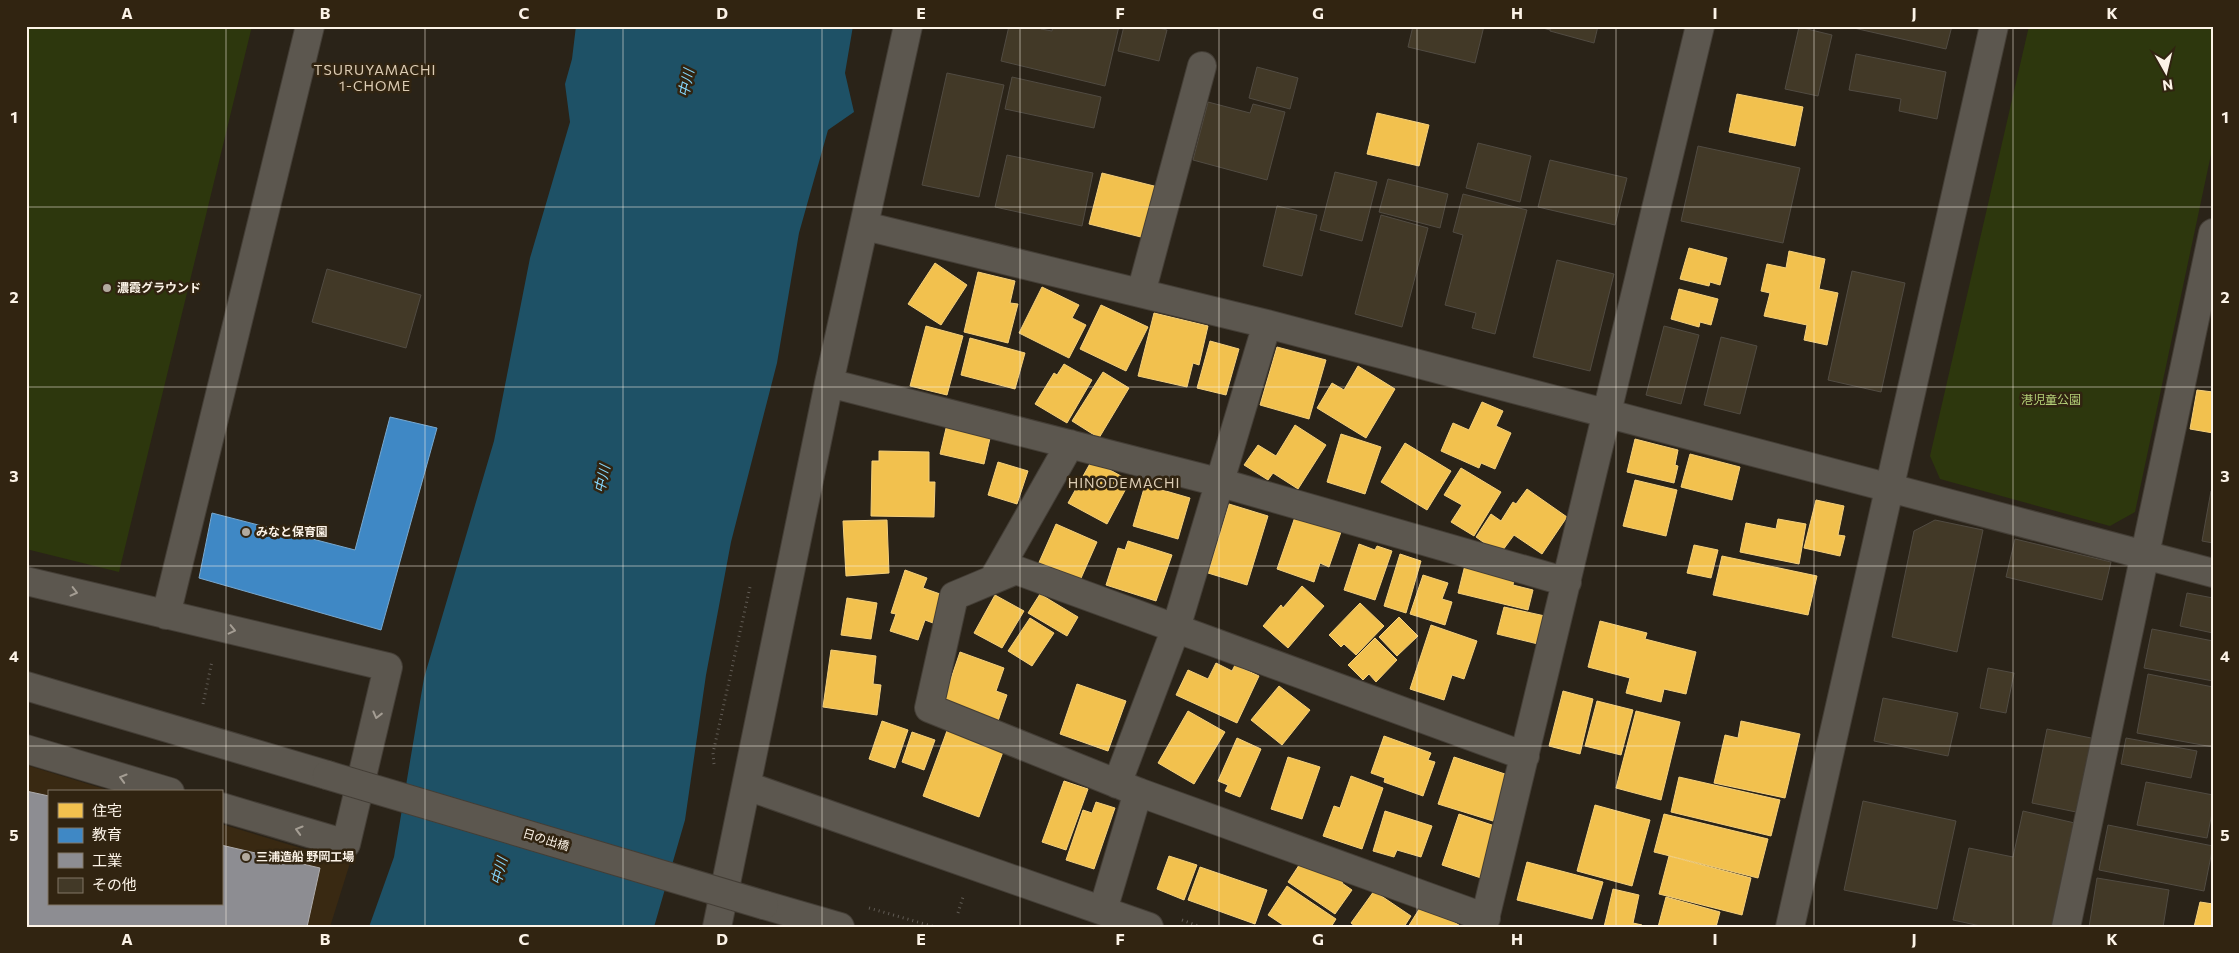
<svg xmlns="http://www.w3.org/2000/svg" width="2239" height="953" font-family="Commissioner,'Noto Sans JP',sans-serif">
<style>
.built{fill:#392912}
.green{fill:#2d370d}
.water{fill:#1e5166}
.homes{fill:#f2c14e;stroke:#f5d07c}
.schools{fill:#3f88c5;stroke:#78a8cf}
.industry{fill:#8d8d92;stroke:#aeacac}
.building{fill:#423927;stroke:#514b42}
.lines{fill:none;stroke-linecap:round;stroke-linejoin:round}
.minor-casing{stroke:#443e36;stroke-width:30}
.path{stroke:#605b54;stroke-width:3;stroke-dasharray:1 4;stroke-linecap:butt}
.minor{stroke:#5c574f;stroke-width:28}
.minor-bridge-casing{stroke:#443e36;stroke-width:30;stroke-linecap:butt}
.minor-bridge{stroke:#5c574f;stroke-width:28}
.oneway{stroke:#a49d93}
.grid{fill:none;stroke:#fcf3e7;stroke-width:1;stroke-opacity:0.55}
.poi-dot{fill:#b2aa9f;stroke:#312411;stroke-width:2}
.labels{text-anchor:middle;stroke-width:5;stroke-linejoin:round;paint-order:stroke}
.poi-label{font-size:12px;font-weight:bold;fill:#fcf3e7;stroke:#312411;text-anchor:start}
.park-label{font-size:12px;fill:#b4d078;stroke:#312411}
.street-label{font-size:12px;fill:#fcf3e7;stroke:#312411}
.neighbourhood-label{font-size:14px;letter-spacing:1px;fill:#dcccb4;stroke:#312411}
.water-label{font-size:14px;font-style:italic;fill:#85d5fa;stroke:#312411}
.neatline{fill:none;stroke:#fcf3e7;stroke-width:2}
.grid-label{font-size:16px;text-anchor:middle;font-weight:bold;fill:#fcf3e7}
</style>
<rect width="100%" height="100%" fill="#2a2318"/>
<path class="built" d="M26 765 114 792H49V904H221V824L350 863 330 927H26Z"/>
<path class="green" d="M26 26H252L119 572 26 549Z
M2029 26H2213V145L2135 512 2110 526 1940 479 1930 456Z"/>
<path class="water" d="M576 26H853L845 73 854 112 828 130 799 233 777 363 731 542 706 675 685 820 654 927H369L394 857 424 678 494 441 530 258 570 122 565 84 572 59Z"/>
<path class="homes" d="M1737 94 1803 107 1795 146 1729 132Z
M1377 113 1429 125 1419 166 1367 154Z
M1102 173 1158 187 1145 238 1089 224Z
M1689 248 1727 258 1720 285 1710 282 1709 286 1680 279Z
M1789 251 1825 259 1819 289 1838 293 1827 345 1804 340 1807 325 1764 316 1770 293 1761 291 1767 264 1786 268Z
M935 263 967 285 941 325 908 304Z
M978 272 1015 281 1010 303 1018 304 1008 343 964 332Z
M1042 287 1079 305 1072 318 1086 325 1069 358 1019 333Z
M1679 289 1718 299 1711 325 1700 322 1699 327 1671 319Z
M1101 305 1148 327 1126 371 1080 349Z
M1154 313 1208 326 1199 365 1193 363 1187 387 1138 376Z
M926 326 963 336 947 395 910 386Z
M970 338 1025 353 1015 389 961 375Z
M1210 341 1239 349 1226 395 1197 388Z
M1277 347 1326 360 1309 419 1260 405Z
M1064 364 1092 380 1067 423 1035 404 1054 373 1057 375Z
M1358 366 1395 389 1366 438 1317 408 1332 383 1344 390Z
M1103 372 1129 388 1099 438 1072 421Z
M2197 390 2213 392V433L2190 429Z
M1482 402 1503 411 1496 426 1511 433 1495 469 1481 463 1479 468 1441 451 1453 423 1469 430Z
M947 424 991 434 984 464 940 454Z
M1295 425 1326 445 1298 489 1273 473 1268 480 1244 465 1258 445 1276 456Z
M1341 434 1381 447 1365 494 1327 482Z
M1635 439 1678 450 1675 465 1678 466 1674 483 1627 472Z
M1405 443 1451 471 1427 510 1381 482Z
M879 451 929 452V482H935L934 517 871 516 872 461H879Z
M1690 454 1740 467 1732 500 1681 487Z
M1092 460 1130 481 1107 524 1068 503Z
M998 462 1028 471 1017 504 988 495Z
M1461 468 1501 492 1474 536 1451 522 1462 505 1444 495Z
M1635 480 1677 490 1666 536 1623 526Z
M1145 485 1190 498 1178 539 1133 526Z
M1527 489 1567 517 1542 554 1514 535 1500 554 1476 537 1491 514 1501 521 1513 502 1516 504Z
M1816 500 1844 506 1838 535 1845 536 1840 556 1804 548Z
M1229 504 1268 516 1247 585 1208 573Z
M1296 514 1342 529 1329 567 1320 563 1314 582 1277 569Z
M1778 519 1806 524 1799 564 1740 552 1746 523 1776 529Z
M887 520 889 573 846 576 843 521Z
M1056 524 1097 542 1078 585 1037 567Z
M1128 541 1172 555 1156 601 1106 585 1118 548 1125 550Z
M1359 544 1375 550 1377 546 1392 551 1375 600 1344 590Z
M1694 545 1718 550 1711 578 1687 573Z
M1400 554 1421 561 1406 613 1384 606Z
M1722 556 1817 576 1808 615 1713 595Z
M1466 561 1515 573 1513 585 1533 590 1528 610 1458 593Z
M905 570 927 578 923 588 943 595 933 623 925 620 918 640 890 631 896 614 891 613Z
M1423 575 1448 583 1442 599 1452 602 1445 625 1410 614Z
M1302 586 1324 606 1288 648 1263 626 1281 605 1283 608Z
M1040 594 1078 617 1067 636 1028 613Z
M995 595 1024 611 1002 648 974 633Z
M847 598 877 603 871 639 841 635Z
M1360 603 1384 626 1356 655 1344 644 1341 647 1329 635Z
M1504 607 1545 616 1538 644 1497 634Z
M1399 617 1418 636 1397 656 1379 637Z
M1030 618 1054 633 1032 666 1008 651Z
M1600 621 1647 633 1645 639 1696 652 1686 694 1664 689 1661 702 1626 693 1630 678 1588 667Z
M1431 625 1477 641 1464 679 1452 675 1444 700 1410 689Z
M1375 638 1397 660 1376 682 1369 674 1363 680 1348 665Z
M831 650 876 656 873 684 881 685 877 715 823 707Z
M960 652 1004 668 996 691 1007 695 998 721 943 702Z
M1216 663 1232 671 1235 665 1259 676 1237 723 1176 695 1188 670 1208 679Z
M1077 684 1126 701 1108 751 1060 734Z
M1279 686 1310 710 1282 745 1251 720Z
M1563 691 1593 699 1580 754 1549 746Z
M1597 701 1633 710 1621 755 1585 746Z
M1188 711 1225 732 1194 784 1158 763Z
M1636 711 1680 722 1661 800 1616 788Z
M882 721 908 730 895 768 869 759Z
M1741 721 1800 734 1785 798 1714 783 1725 735 1738 738Z
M948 728 1004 749 979 817 923 796Z
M912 732 935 740 924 770 902 762Z
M1384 736 1431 753 1428 760 1435 762 1423 796 1384 782 1385 778 1371 773Z
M1237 738 1261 749 1240 797 1225 791 1228 785 1218 781Z
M1288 757 1320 767 1302 819 1271 809Z
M1454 757 1508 775 1493 821 1438 804Z
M1351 776 1383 788 1362 849 1323 836 1334 806 1340 808Z
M1679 777 1780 800 1771 836 1671 812Z
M1064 781 1088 789 1066 850 1042 842Z
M1096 802 1115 808 1094 869 1066 860 1083 810 1092 813Z
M1595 805 1650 820 1632 886 1577 871Z
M1385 811 1432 826 1421 857 1397 850 1394 857 1373 851Z
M1459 814 1498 827 1481 878 1442 865Z
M1664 814 1768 839 1758 878 1654 852Z
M1307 853 1344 879 1342 883 1352 890 1335 914 1288 882Z
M1169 856 1197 865 1184 900 1157 889Z
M1669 856 1751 878 1742 915 1659 894Z
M1527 862 1603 882 1592 919 1517 900Z
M1200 867 1267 890 1255 924 1188 900Z
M1287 886 1336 919 1331 927H1286L1268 915Z
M1613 889 1639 895 1633 923 1642 925V927H1604Z
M1374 891 1411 916 1404 927H1356L1351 923Z
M1666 897 1720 912 1716 927H1658Z
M2200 902 2213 904V927H2194Z
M1423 903 1462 927H1408Z"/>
<path class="schools" d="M390 417 437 428 381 630 199 578 212 513 355 550Z"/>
<path class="industry" d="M26 791 49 796V904H221V845L320 868 307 927H26Z"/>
<path class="building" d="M1009 26H1042L1041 29 1052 31 1053 26H1119L1105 86 1001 61Z
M1124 26H1151L1167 30 1159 61 1118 51Z
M1413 26H1484L1475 63 1408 47Z
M1536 26H1550V30Z
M1551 26H1598L1594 43 1550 31Z
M1845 26H1952L1946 49Z
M1799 27 1832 35 1818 96 1785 89Z
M1856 54 1946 72 1937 119 1899 111 1901 99 1849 90Z
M1257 67 1298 78 1290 109 1249 98Z
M947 73 1004 85 979 197 922 185Z
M1012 77 1101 97 1094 128 1005 109Z
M1208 102 1250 113 1253 104 1285 112 1267 180 1193 160Z
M1478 143 1531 156 1520 202 1466 188Z
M1698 146 1800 168 1783 243 1681 221Z
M1007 155 1093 173 1082 226 995 207Z
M1550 160 1627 178 1615 225 1538 207Z
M1335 172 1377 182 1362 241 1320 230Z
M1388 179 1448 194 1440 228 1379 212Z
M1463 194 1527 210 1495 334 1472 328 1476 313 1445 305 1463 235 1453 232Z
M1277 206 1317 215 1302 276 1263 266Z
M1381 215 1428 228 1402 327 1355 314Z
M1557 260 1614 274 1590 371 1533 357Z
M327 269 421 295 406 348 312 322Z
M1852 271 1905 283 1881 392 1828 380Z
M1664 326 1699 335 1681 404 1646 395Z
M1721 337 1757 346 1740 414 1704 405Z
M2211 491H2213V543L2202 541Z
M1935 520 1983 530 1957 652 1892 637 1914 531Z
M2015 539 2111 562 2102 600 2006 577Z
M2187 593 2213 598V633L2180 626Z
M2152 629 2213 641V681L2144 668Z
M1988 668 2014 673 2006 713 1980 708Z
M2148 674 2213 687V747L2137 733Z
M1883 698 1958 713 1948 756 1874 741Z
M2047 729 2096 739 2081 813 2032 803Z
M2126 738 2197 751 2191 778 2121 764Z
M2146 782 2213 795V808L2207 838 2137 825Z
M1863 801 1956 821 1937 909 1844 890Z
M2023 811 2079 824 2056 927H1985L1953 920 1969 848 2013 857Z
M2108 825 2213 846 2204 891 2099 870Z
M2097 878 2169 890 2163 927H2089Z"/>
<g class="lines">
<g class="minor-casing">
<path id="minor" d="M865 226 1267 324 2213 573
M1141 293 1202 66
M829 383 1218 482 1567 582
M994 578 1070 444
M26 581 388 667 346 844 221 807
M166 615 310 26
M26 686 327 775
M26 749 170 792
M1117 784 1176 628 1267 324
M747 786 1149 927
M764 905 840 927
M1103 910 1138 792
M1486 918 1138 792 929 708 954 596 1016 570 1525 756
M717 927 829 383 908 26
M1483 927 1700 26
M1790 927 1994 26
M2066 927 2213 233"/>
</g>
<path class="path" d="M203 704 212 661
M714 764 713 753 750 587
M869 908 935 927
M958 913 963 897
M1182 920 1201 927"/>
<use href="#minor" class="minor"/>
<g class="minor-bridge-casing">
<path id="minor-bridge" d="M327 775 764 905"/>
</g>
<use href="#minor-bridge" class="minor-bridge"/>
</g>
<defs><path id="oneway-chevron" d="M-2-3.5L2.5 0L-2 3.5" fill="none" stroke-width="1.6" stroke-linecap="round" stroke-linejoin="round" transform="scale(1.25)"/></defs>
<g class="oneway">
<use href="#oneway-chevron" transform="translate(74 592) rotate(14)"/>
<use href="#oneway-chevron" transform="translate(232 630) rotate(13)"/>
<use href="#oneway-chevron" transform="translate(377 715) rotate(104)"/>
<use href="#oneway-chevron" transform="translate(123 778) rotate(-164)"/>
<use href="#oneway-chevron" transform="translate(299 830) rotate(-164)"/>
</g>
<path class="grid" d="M226 26V927M425 26V927M623 26V927M822 26V927M1020 26V927M1219 26V927M1417 26V927M1616 26V927M1814 26V927M2013 26V927M26 207H2213M26 387H2213M26 566H2213M26 746H2213"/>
<g class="poi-dot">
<circle cx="107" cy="288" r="5"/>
<circle cx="246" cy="532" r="5"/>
<circle cx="246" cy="857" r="5"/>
</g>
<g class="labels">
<g class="poi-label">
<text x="117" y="292">濃霞グラウンド</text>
<text x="256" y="536">みなと保育園</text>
<text x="256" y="861">三浦造船 野岡工場</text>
</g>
<g class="park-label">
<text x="2051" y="404">港児童公園</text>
</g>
<g class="street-label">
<text transform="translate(546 840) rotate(17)" y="4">日の出橋</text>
</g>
<g class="neighbourhood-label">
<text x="375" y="75">TSURUYAMACHI<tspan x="375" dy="16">1-CHOME</tspan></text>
<text x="1124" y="488">HINODEMACHI</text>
</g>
<g class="water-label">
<text transform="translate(686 83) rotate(-78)" y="5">中川</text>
<text transform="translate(602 479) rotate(-78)" y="5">中川</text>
<text transform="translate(499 871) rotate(-75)" y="5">中川</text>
</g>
</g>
<rect width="2239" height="953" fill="none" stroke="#312411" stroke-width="55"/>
<rect x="48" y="790" width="175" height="115" fill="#312411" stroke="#827767"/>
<rect x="58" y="803" width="25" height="15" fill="#f2c14e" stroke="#827767"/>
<text x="92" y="816" font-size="15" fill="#fcf3e7">住宅</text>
<rect x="58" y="828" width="25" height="15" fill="#3f88c5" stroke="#827767"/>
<text x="92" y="840" font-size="15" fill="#fcf3e7">教育</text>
<rect x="58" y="853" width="25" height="15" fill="#8d8d92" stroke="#827767"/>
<text x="92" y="866" font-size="15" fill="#fcf3e7">工業</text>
<rect x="58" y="878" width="25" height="15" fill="#423927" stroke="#827767"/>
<text x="92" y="890" font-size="15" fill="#fcf3e7">その他</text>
<g transform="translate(2166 72) rotate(172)" stroke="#312411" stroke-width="4" paint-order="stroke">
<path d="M0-4L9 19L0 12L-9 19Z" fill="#fcf3e7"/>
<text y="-8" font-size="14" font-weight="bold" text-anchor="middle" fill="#fcf3e7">N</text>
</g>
<rect x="28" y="28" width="2184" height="898" class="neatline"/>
<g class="grid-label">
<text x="127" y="19">A</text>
<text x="325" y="19">B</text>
<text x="524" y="19">C</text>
<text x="722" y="19">D</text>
<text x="921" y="19">E</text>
<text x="1120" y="19">F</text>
<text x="1318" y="19">G</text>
<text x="1517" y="19">H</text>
<text x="1715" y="19">I</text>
<text x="1914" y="19">J</text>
<text x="2112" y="19">K</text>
<text x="14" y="123">1</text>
<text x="2225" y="123">1</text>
<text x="14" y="303">2</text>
<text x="2225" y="303">2</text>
<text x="14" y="482">3</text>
<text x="2225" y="482">3</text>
<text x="14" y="662">4</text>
<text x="2225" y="662">4</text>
<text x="14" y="841">5</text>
<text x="2225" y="841">5</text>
<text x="127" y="945">A</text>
<text x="325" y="945">B</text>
<text x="524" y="945">C</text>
<text x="722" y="945">D</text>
<text x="921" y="945">E</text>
<text x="1120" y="945">F</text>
<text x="1318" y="945">G</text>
<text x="1517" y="945">H</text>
<text x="1715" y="945">I</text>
<text x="1914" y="945">J</text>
<text x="2112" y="945">K</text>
</g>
</svg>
